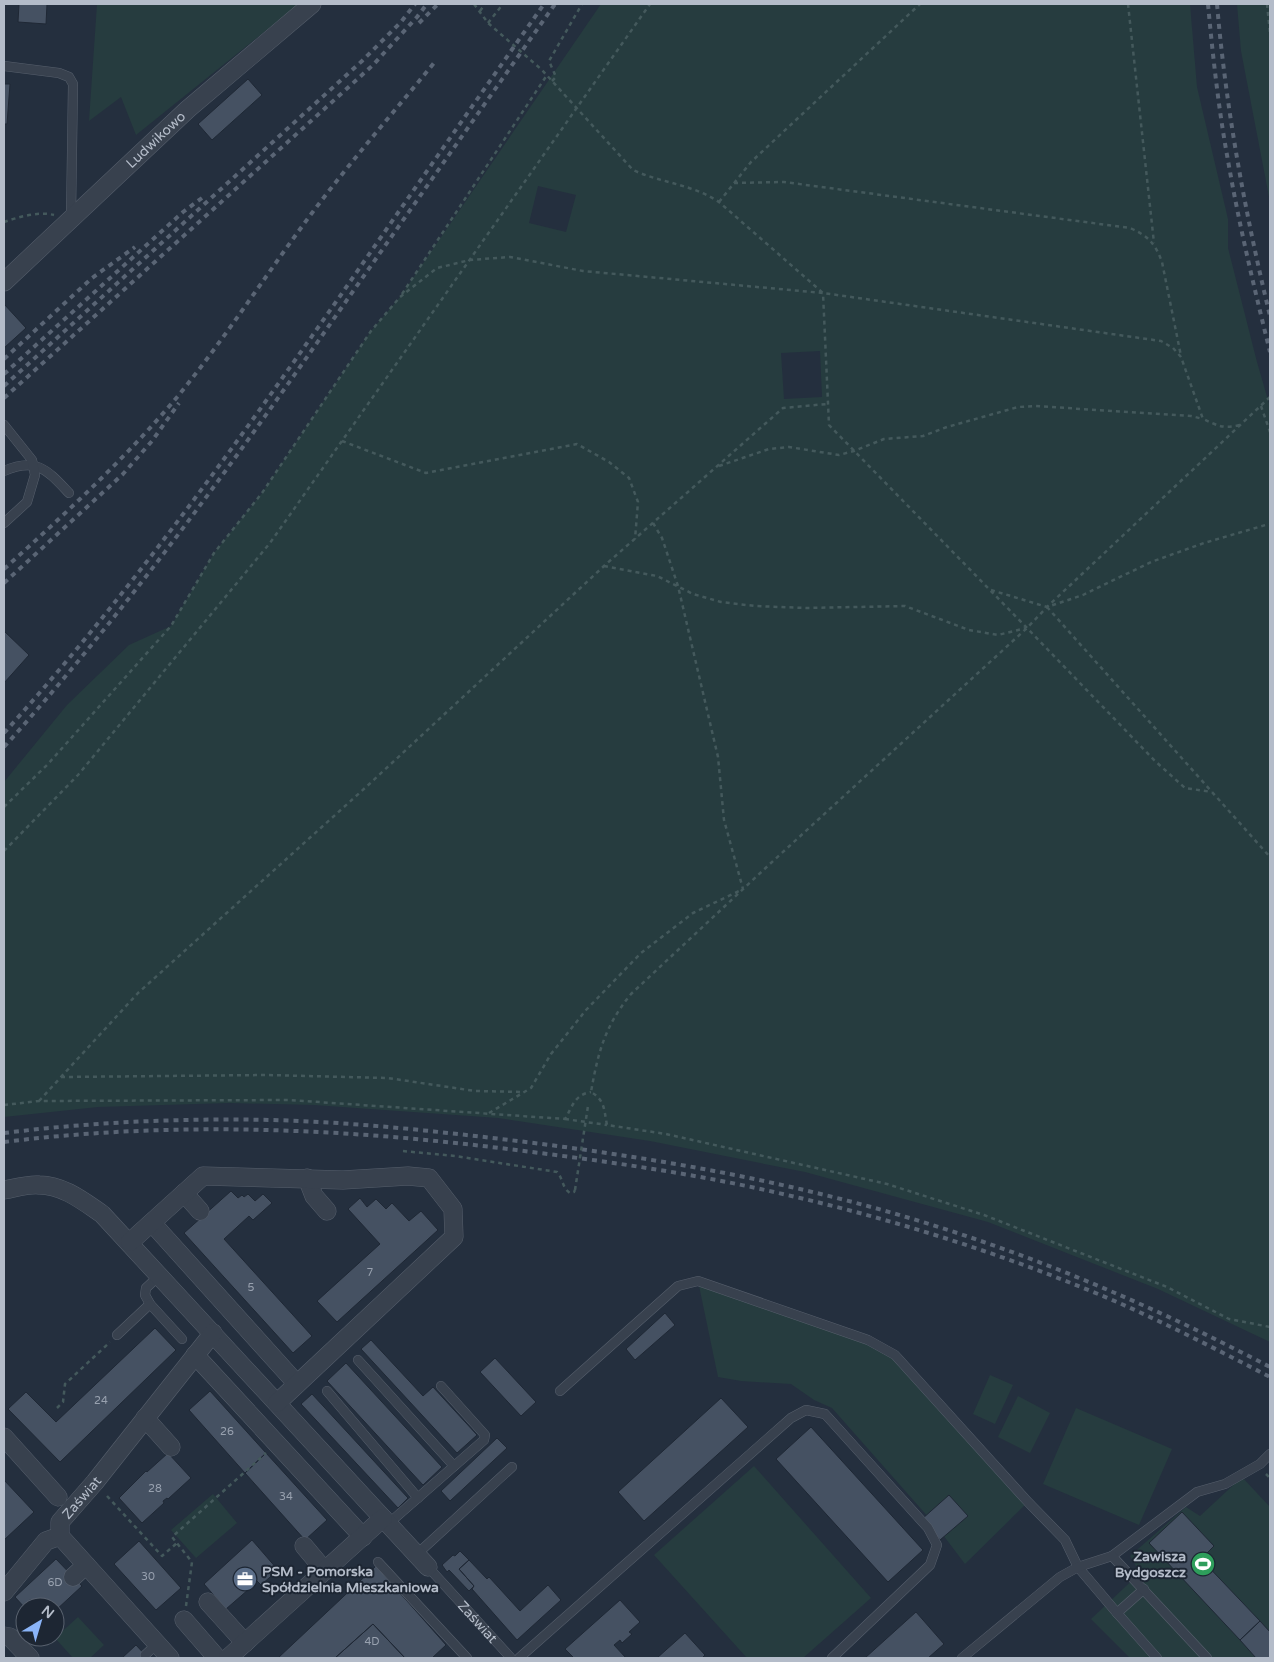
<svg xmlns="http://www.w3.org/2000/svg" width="1274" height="1662" font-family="'Varela Round',sans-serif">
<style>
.green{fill:#263c3f;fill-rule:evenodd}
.building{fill:#455162;stroke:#1f2835}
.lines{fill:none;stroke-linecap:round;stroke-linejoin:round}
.lane-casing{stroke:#565f6c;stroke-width:10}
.street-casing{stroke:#565f6c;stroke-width:19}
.path{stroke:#44595c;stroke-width:2.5;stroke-dasharray:4 4;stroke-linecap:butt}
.lane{stroke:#38414e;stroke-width:9}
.street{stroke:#38414e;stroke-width:18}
.rail{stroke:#5a6575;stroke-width:4;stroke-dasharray:5 5;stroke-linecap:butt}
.path-bridge{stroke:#44595c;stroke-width:2.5;stroke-dasharray:4 4;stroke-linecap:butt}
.labels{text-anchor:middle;stroke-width:4;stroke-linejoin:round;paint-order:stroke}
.number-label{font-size:11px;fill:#98a1af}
.street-label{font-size:14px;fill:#b4bcc9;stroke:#1d2633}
.poi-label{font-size:14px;font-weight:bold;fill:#b4bcc9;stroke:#1d2633;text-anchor:end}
</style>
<rect width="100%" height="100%" fill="#242f3e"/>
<path class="green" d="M97 4H299L136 135 121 97 89 121Z
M601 4H1190L1197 87 1228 219V248L1257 362 1270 407V1342L1158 1289 988 1222 805 1172 650 1141 498 1118 314 1105 229 1103 98 1107 4 1117V782L67 705 129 645 171 626 214 553 262 493 371 331 400 297ZM538 186 576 195 566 232 529 223ZM820 351 822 397 784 399 781 353Z
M1237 4H1270V202L1241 51Z
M698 1281 868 1340 895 1355 1028 1502 965 1564 937 1527 832 1408 814 1400 791 1384 741 1381 718 1377Z
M990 1375 1013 1385 995 1424 973 1414Z
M1018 1396 1050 1413 1030 1453 998 1437Z
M1076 1408 1172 1449 1139 1525 1043 1484Z
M754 1466 871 1598 803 1658H747L654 1555Z
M1242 1477 1270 1507V1658H1130L1091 1619 1140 1573 1130 1556 1186 1507 1200 1516Z
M213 1494 237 1523 196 1558 171 1530Z
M78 1617 104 1645 90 1658H73L55 1638Z"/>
<path class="building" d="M19 4H47L46 24 18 22Z
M248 79 262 95 212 140 198 124Z
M4 84H10L7 124H4Z
M4 304 26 328 4 348Z
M4 631 29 655 4 683Z
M231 1191 238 1198 242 1195 244 1197 248 1194 255 1201 263 1194 272 1203 253 1220 249 1216 224 1239 312 1336 293 1353 184 1233Z
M360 1198 367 1207 376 1199 386 1209 392 1203 409 1221 421 1211 438 1230 337 1322 317 1301 380 1244 348 1209Z
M665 1313 675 1325 635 1360 626 1349Z
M155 1328 176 1350 60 1462 8 1409 26 1392 56 1422Z
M371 1340 423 1396 433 1387 477 1435 457 1453 361 1349Z
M495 1358 536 1402 521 1416 480 1372Z
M346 1363 442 1467 423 1485 327 1381Z
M210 1391 266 1453 245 1473 189 1410Z
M312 1394 408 1498 398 1508 301 1404Z
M721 1398 748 1427 644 1521 618 1492Z
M811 1427 923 1550 888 1582 776 1459Z
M497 1438 507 1448 450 1501 441 1491Z
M168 1453 191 1478 168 1499 167 1498 163 1501 164 1503 142 1523 119 1498 146 1471 147 1472Z
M266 1453 327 1520 305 1540 245 1473Z
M4 1480 34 1512 4 1540Z
M949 1495 968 1516 940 1540 922 1519Z
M1182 1512 1214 1546 1201 1559 1260 1621 1240 1640 1149 1543Z
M252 1540 278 1570 261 1585 257 1581 254 1584 255 1585 250 1590 249 1589 226 1609 204 1584Z
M139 1541 181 1588 156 1610 114 1564Z
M460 1551 469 1560 459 1569 474 1586 469 1591 449 1570 447 1572 442 1565 453 1555 455 1556Z
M56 1559 82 1586 55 1611V1607L25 1608 15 1597Z
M469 1560 487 1579 489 1577 520 1611 548 1585 561 1600 517 1640 472 1589 474 1586 459 1569Z
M376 1566 446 1645 432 1658H405L373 1624 335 1658H278Z
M620 1600 640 1622 629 1632 632 1634 622 1643 620 1640 614 1645 626 1658H574L565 1649Z
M916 1612 944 1644 928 1658H865Z
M1260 1621 1270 1632V1658H1256L1240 1640Z
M373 1624 405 1658H335Z
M685 1633 705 1655 702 1658H657Z
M136 1645 148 1658H122Z"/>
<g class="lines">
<g class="lane-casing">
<g id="lane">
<path d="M4 66 59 73 69 77 73 84 71 217"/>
<path d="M4 471C37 457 47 470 69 493"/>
<path d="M4 523 27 502 35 475 32 460 4 425"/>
<path d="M160 1275 146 1288 145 1295 150 1304 182 1339"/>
<path d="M117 1335 150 1304"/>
<path d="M358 1360 454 1466"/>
<path d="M327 1391 418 1498"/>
<path d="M560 1391 678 1286 698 1281 868 1340 895 1355 1028 1502 1065 1540 1078 1567 1117 1613"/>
<path d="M388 1524 484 1440 485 1435 441 1386"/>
<path d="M416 1555 512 1467"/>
<path d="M1112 1556 1197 1492 1225 1484 1260 1464 1270 1454"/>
<path d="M378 1562 467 1658"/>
<path id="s1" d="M428 1567 511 1658"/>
<path d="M1144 1589 1117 1613 1157 1658"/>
<path d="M145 1655 157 1644"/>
<path d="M519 1658 791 1418 806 1410 825 1414 928 1528 937 1545 930 1565 832 1658"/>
<path d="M962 1658 1060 1577 1078 1567 1112 1556 1207 1658"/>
</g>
</g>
<g class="street-casing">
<g id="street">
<path id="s2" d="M4 282 188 109 312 4"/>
<path d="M307 1178 314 1196 327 1211"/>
<path d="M4 1190C15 1188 28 1184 39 1185 63 1185 83 1201 102 1214L428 1567"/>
<path d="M184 1193 200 1211"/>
<path d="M152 1223 297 1384"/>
<path d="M130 1242 203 1176 343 1180 408 1176 429 1178 453 1209 454 1237 277 1403"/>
<path d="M195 1355 363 1537"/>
<path d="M145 1418 171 1447"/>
<path d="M4 1437 58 1497"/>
<path d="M304 1546 325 1571"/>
<path d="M73 1577 86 1565"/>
<path d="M4 1592 46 1541 60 1536"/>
<path d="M208 1602 245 1643"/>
<path d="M184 1620 217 1658"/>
<path d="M4 1636 10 1637 30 1658"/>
<path id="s3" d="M170 1658 60 1536V1522L95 1482 213 1333"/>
<path d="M228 1658 383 1518"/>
</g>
</g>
<path class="path" d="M474 4 488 23 542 70 633 170C661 183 692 184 719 202L823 293 1161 341 1173 348 1181 357 1203 419C1219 426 1222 429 1240 425
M1128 4 1154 243
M1267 4 1270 33
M480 11 485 4
M488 23 503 4
M552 81 556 77 549 61 582 4
M734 183 784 182 1130 228C1148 236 1155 243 1162 262L1181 356
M719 202 751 162 920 4
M4 222C19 217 38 211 54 215
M402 294 547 75
M1270 397 1047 607 1027 628 772 862 631 994C605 1026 598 1052 591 1092 605 1100 604 1110 607 1125L666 1134 887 1184 984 1215 1167 1287 1229 1319 1270 1327
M1261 406 1270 432
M342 441 426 473 577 444 609 462 629 478 638 502 635 539
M719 466 769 449 789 447 839 455 854 451 884 439 923 436 947 427 1018 407 1035 406 1191 416 1203 419
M653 523 662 538 678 586 718 757 724 820 743 889
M604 566 657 576 693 594 721 602 755 606 806 608 905 606 969 630 998 635 1026 628
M991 590 1047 607 1083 595 1151 562 1204 543 1269 524
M1047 607 1270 857
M4 807 48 764 171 626 214 553 262 493 371 331 400 297 437 268 470 260 510 257 583 271 823 293 829 425 1027 628 1155 761 1185 788 1212 792
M4 851 78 775 270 543 650 4
M61 1077 266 1075 388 1078 475 1091 523 1092
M39 1101 138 993 365 788 604 566 783 408 827 404
M4 1105 39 1101 289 1100 565 1119C573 1106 574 1095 591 1092
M489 1113 531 1088 551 1054 586 1010 641 953 693 913 739 891
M565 1119 607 1125
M403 1151 455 1156 557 1172C563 1178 562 1188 570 1193L574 1192 575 1190
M57 1408 63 1402 65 1384 110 1342
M1266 1474 1270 1478
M107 1496 162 1556 177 1543
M186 1606 192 1562 172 1537 266 1453"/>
<use href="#lane" class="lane"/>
<use href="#street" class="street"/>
<path class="rail" d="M1208 4C1213 58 1219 113 1229 166 1240 229 1255 291 1270 352
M1217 4C1226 109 1245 213 1270 316
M419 23 438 4
M4 359 92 278 135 247
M4 374 183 212 202 198
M4 386 362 61 401 22 415 4
M4 398 373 65 417 17 427 4
M4 569C65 514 125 459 178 396 226 337 267 273 312 213 351 161 393 113 434 63
M4 583 123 474 152 441 179 403
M4 733C126 598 233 449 338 299 406 201 475 102 544 4
M4 747C131 606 241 452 349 297 418 199 486 102 555 4
M4 1133C93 1122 183 1118 272 1120 349 1122 425 1130 501 1139 629 1154 757 1175 882 1210 1017 1248 1146 1302 1270 1367
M4 1142C173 1121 339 1128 508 1149 597 1160 686 1172 774 1192 891 1218 1007 1255 1117 1302 1169 1325 1220 1351 1270 1377"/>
<path class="path-bridge" d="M575 1190 588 1106"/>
</g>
<defs>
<g id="stadium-disc" transform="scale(1.25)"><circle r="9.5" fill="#2e9e5b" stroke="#1d2633"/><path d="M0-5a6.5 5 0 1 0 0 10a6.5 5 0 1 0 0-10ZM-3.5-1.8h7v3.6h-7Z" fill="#fff"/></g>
<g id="office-disc" transform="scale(1.25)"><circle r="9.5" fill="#5c6f8a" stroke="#1d2633"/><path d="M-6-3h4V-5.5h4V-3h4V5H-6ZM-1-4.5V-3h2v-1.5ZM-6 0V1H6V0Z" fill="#fff"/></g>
</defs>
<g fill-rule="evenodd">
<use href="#stadium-disc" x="1203" y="1564"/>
<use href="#office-disc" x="245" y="1579"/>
</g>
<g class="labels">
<g class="number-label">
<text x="370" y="1276">7</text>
<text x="251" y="1291">5</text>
<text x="101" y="1404">24</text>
<text x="227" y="1435">26</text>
<text x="155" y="1492">28</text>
<text x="286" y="1500">34</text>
<text x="148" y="1580">30</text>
<text x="55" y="1586">6D</text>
<text x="372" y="1645">4D</text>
</g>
<g class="street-label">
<text dy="5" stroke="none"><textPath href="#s2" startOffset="208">Ludwikowo</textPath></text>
<text dy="5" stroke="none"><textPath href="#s3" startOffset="211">Zaświat</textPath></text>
<text dy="5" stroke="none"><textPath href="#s1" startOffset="74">Zaświat</textPath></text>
</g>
<g class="poi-label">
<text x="1186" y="1561">Zawisza<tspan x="1186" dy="16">Bydgoszcz</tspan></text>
<text x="262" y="1576" text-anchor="start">PSM - Pomorska<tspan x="262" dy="16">Spółdzielnia Mieszkaniowa</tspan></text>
</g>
</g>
<rect width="1274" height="1662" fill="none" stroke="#b4bcc9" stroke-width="10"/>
<g transform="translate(40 1622) rotate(38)"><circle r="24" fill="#1d2633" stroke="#59626f"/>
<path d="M0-4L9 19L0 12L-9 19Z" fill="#8ab4f8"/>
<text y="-8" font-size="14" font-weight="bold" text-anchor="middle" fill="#b4bcc9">N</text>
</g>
</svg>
